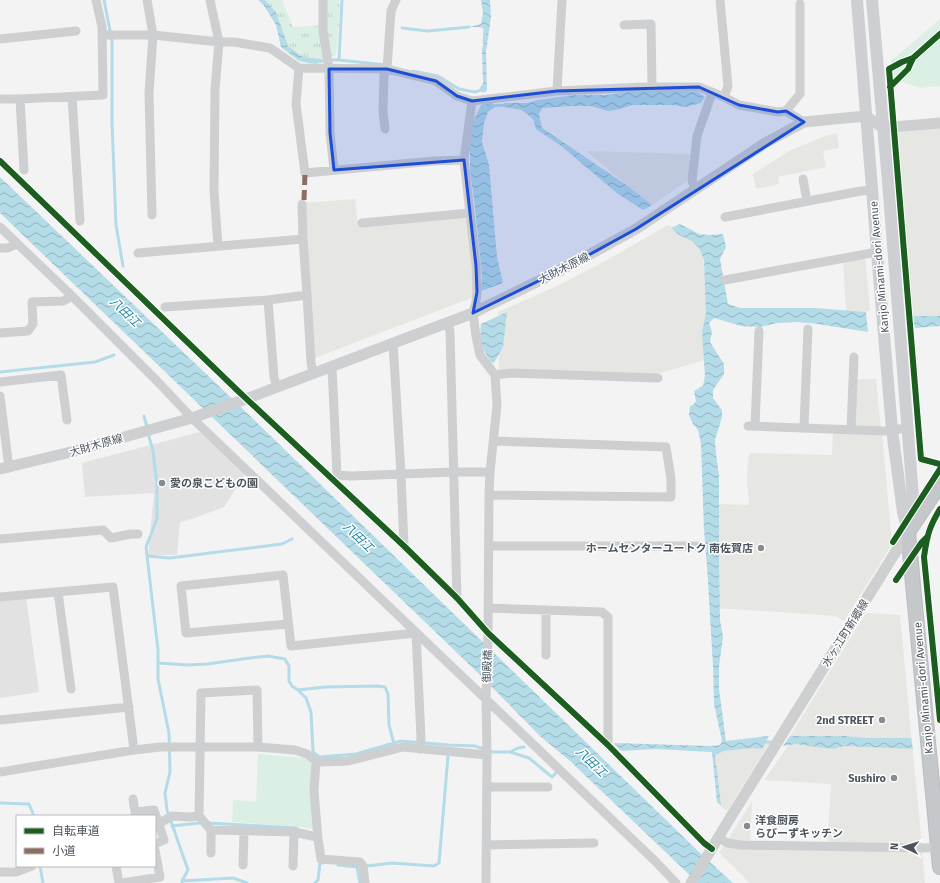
<svg xmlns="http://www.w3.org/2000/svg" width="940" height="883" font-family="'Fira Sans','Noto Sans JP',sans-serif">
<style>
.commercial{fill:#e6e6e2}
.education{fill:#e2e2e3}
.grass{fill:url(#grass-tufts)}
.green{fill:#dbefe4}
.water{fill:url(#water-waves)}
.lines{fill:none;stroke-linecap:round;stroke-linejoin:round}
.stream{stroke:#b4dbe8;stroke-width:3}
.trunk-casing{stroke:#b9bdc2;stroke-width:16}
.minor{stroke:#cdcfd1;stroke-width:9}
.tertiary{stroke:#cdcfd1;stroke-width:11}
.secondary{stroke:#cecfd2;stroke-width:12}
.trunk{stroke:#c4c8ca;stroke-width:14}
.quiet{stroke:#8d6e63;stroke-width:5;stroke-dasharray:10 5;stroke-linecap:butt}
.cycleway-casing{stroke:#fff;stroke-width:8}
.cycleway{stroke:#1b5e20;stroke-width:6}
.marked{fill:#1d4ed8;fill-opacity:0.2;stroke:#1d4ed8;stroke-width:3;stroke-linejoin:round}
.poi-dot{fill:#878c92;stroke:#fff;stroke-width:1.5}
.labels{text-anchor:middle;stroke-width:3;stroke-linejoin:round;paint-order:stroke}
.street-label{font-size:11px;fill:#4c555e;stroke:#fff}
.poi-label{font-size:11px;font-weight:bold;fill:#4c555e;stroke:#fff;text-anchor:end}
.water-label{font-size:12px;font-style:italic;fill:#1c80a1;stroke:#fff}
</style>
<defs>
<pattern id="grass-tufts" width="24" height="20" patternUnits="userSpaceOnUse"><rect width="24" height="20" fill="#dbefe4"/><path d="M3 7l-1-3M5 7V3M7 7l1-3M15 17l-1-3M17 17v-4M19 17l1-3" fill="none" stroke="#becfc6"/></pattern>
<pattern id="water-waves" width="16" height="10" patternUnits="userSpaceOnUse"><rect width="16" height="10" fill="#b4dbe8"/><path d="M0 5q4-4 8 0t8 0" fill="none" stroke="#95b4bf"/></pattern>
</defs>
<rect width="100%" height="100%" fill="#f4f3f3"/>
<path class="commercial" d="M940 128V316H913L911 314 909 279 897 133Z
M837 133 839 148 823 151 826 167 778 177 779 184 756 189 753 174 791 150 825 136Z
M586 151 690 154 687 181 652 205 628 186Z
M355 199 358 226 467 217 475 292 474 297 315 358 304 203Z
M668 225 702 246 709 311 704 360 658 374 499 370 498 312 557 286 609 259Z
M865 257 870 310 866 312 846 311 843 260Z
M855 379H876L881 428 853 427Z
M833 430 882 433 892 544 844 621 836 616 717 608V504L749 505 747 479 749 453 832 455Z
M866 613 900 615 912 744 922 846 827 845 831 784 764 780 791 742 787 741Z
M771 741 727 811 718 804 714 750Z
M752 801 750 843H739L729 838Z
M724 844 922 850 925 883H750L719 853Z"/>
<path class="education" d="M200 432 246 473 224 507 192 519 180 522 177 555H148L154 493 85 497 82 463Z
M26 597 39 692 0 698V600Z"/>
<path class="grass" d="M265 0H282L293 27 325 25V0H339L340 10 336 55 322 59 303 57 288 46 276 12Z"/>
<path class="green" d="M940 19V86L920 88 895 79 891 60 896 57Z
M258 754 305 758 317 764 318 830 296 826 232 822 233 800 256 802Z"/>
<path class="water" d="M258 0H265L276 12 288 46 303 57 322 59 324 62 315 64 299 61 281 47 276 25 263 4Z
M481 0H490L491 17 486 52 487 91 481 92 480 88 483 83 482 49 486 30 480 27H469L481 24 483 13Z
M651 89 698 92 705 97 701 103 686 107 674 105H632L620 109 608 111 591 106H570L542 108 539 114 542 128 628 186 652 205 643 210 618 194 560 145 536 129 533 119 522 110 505 107 504 103H527L538 100 573 95H606Z
M487 102 493 103 494 108 488 112 484 123 482 142 489 165 497 257 503 283 481 291 482 276 474 199 470 171V141L472 124 481 105Z
M0 177 246 412 699 852 733 883H698L570 761 540 736 478 673 0 213Z
M680 224 699 234 710 235 723 234 726 247 720 259 728 304 740 308H815L866 312 868 332 818 324 798 322 777 323 760 327 741 326 714 318 709 323 712 332 710 342 724 364V374L713 390V398L722 410V417L715 440 716 453 719 476V566L720 620 723 637 719 666V689L726 741 769 736 762 749 753 748 724 751 715 755 721 805 717 802 712 752 655 749 621 751 614 743 711 746 720 745 722 741 714 704 713 666 707 566 704 530 701 444 698 430 693 424 689 415 690 406 693 405 696 401 694 391 703 386 705 376 702 332 706 313 704 260 699 248 692 241 679 235 671 228Z
M507 312 503 347 494 363 491 362C481 347 479 341 481 324Z
M913 316H940V326L915 328Z
M790 736H845L865 738H911L913 749 845 746 832 749 796 744 783 746Z"/>
<g class="lines">
<path class="stream" d="M104 0 112 41V122L116 225 123 266
M402 28 428 31 469 27
M484 42 485 28
M330 60H339L386 65
M339 60 342 0
M413 71 438 76 459 89 475 92 481 90 484 91
M491 106 508 105
M0 372 95 362 114 355
M144 416 147 427
M148 433 153 451 157 485V519L146 547 158 650V679L169 733 170 772 165 793 167 810 188 870 182 881V883
M147 556 170 558 282 544 292 539
M158 663 188 665 207 664 250 658 268 656 285 659 289 666V681L292 686 298 690 306 698 311 712 313 752 319 757 356 754 401 741 449 745 475 746 492 752H510L529 758 552 777 556 773
M298 690 325 687 377 686 385 687 388 694 389 725 394 744
M761 742H774
M510 752 518 748 524 747
M0 803 29 804 34 816
M209 823 297 828
M172 826 199 823
M338 865 357 867 360 883
M40 866 43 883
M367 866 392 863 434 866 439 863 448 756
M182 881 233 878 247 883
M315 883 318 880 320 863H323"/>
<g class="trunk-casing">
<path id="trunk" d="M940 484 908 532 940 867"/>
</g>
<path class="minor" d="M147 0 153 35 149 93 152 215
M210 0 219 42 215 89 214 191 218 246
M323 0V31L329 69 330 133 334 170
M720 0 728 86 724 97
M624 25 651 24 652 87
M103 35H153L219 42H234L270 48 299 68 387 69 436 81 457 96 472 101 557 91 645 87H699L724 97 739 105 778 112 786 111 804 122
M0 39 76 31
M299 68 296 104 305 173 434 161 464 160
M557 91 562 0
M72 97 80 221
M0 99H20L103 95 102 27 96 0
M20 99 24 170
M472 101 464 160 476 266 477 292 476 302 473 313 476 336 480 355 495 375 497 405 490 472 489 495 488 633 486 699 487 755 486 883
M786 111 800 94V4
M385 129 383 111 384 75 387 69 391 11 396 0
M803 179 807 201
M695 189 692 180 697 136 712 93
M302 204 303 239 307 295 311 362 313 374
M725 217 861 191 873 190
M362 223 470 213
M0 227 72 296 156 380 192 418 655 861 676 883
M0 248H8L17 244
M138 253 303 239
M725 280 877 252
M268 300 274 377 277 387
M165 307 268 300 307 295
M448 322 450 332 457 598
M0 333 28 331 33 324 32 302 63 301 72 296
M393 343 401 474 404 546
M332 367 337 475 351 476 454 472H490
M495 375 512 373 658 378
M0 382 61 375 67 420
M0 396 9 468
M748 426 884 431 907 428
M755 426 759 331
M804 427 808 329
M851 429 854 357
M489 495 671 497V479L666 447 494 441
M0 539 103 530 111 538 131 534H138
M489 546H698
M58 592 71 689
M0 597 113 587 134 750
M488 608 602 612 608 617V745
M288 624 186 633 181 586 283 575 291 646 416 633
M416 633 421 738 420 749
M546 655V610
M0 720 129 707
M316 761 314 790 318 839 321 859 360 862 363 866 365 883
M0 772 134 750 160 747H258L295 750 307 754 316 761 321 762 348 761 403 747 487 755
M487 787H548
M133 799 135 812 154 810 164 840 155 844
M199 816 211 830
M158 824 172 816 189 817 199 816 201 693 257 690 258 747
M718 838 728 843 740 845 924 848 938 847
M486 845 594 843
M211 853V830L294 832 317 837
M243 865 244 831
M116 866 119 883
M293 866 294 832
M0 872H16L32 866
M122 883 160 877 155 850"/>
<path class="tertiary" d="M0 469 71 452 192 418 246 399 473 313 565 268 636 229 765 143 804 122 866 116 883 128 940 123
M691 883 727 823 908 532"/>
<path class="secondary" d="M857 0 877 252 892 430 903 512 908 532
M872 0 888 182 913 497 909 527"/>
<use href="#trunk" class="trunk"/>
<path class="quiet" d="M304 200 305 173"/>
<g class="cycleway-casing">
<path id="cycleway" d="M913 58 902 62 889 69 921 459 940 464
M890 87 908 69 913 58 940 34
M0 161 237 390 404 546 457 598 488 633 608 745 704 843 712 849
M940 509C929 527 927 536 924 557L940 720
M893 542 940 469
M896 580 922 542 927 537"/>
</g>
<use href="#cycleway" class="cycleway"/>
</g>
<path class="marked" d="M329 69H387L436 81 457 96 472 101 557 91 699 87 739 105 778 112 786 111 804 122 636 229 565 268 473 313 477 292 476 266 464 160 334 170 330 133Z"/>
<g class="poi-dot">
<circle cx="162" cy="483" r="4"/>
<circle cx="761" cy="548" r="4"/>
<circle cx="882" cy="720" r="4"/>
<circle cx="894" cy="778" r="4"/>
<circle cx="747" cy="826" r="4"/>
</g>
<g class="labels">
<g class="street-label">
<text transform="translate(879 267) rotate(-95)" y="4">Kanjo Minami-dori Avenue</text>
<text transform="translate(564 268) rotate(-27)" y="4">大財木原線</text>
<text transform="translate(96 445) rotate(-16)" y="4">大財木原線</text>
<text transform="translate(845 633) rotate(-58)" y="4">水ヶ江町新郷線</text>
<text transform="translate(487 666) rotate(-88)" y="4">御殿橋</text>
<text transform="translate(923 688) rotate(-95)" y="4">Kanjo Minami-dori Avenue</text>
</g>
<g class="poi-label">
<text x="170" y="487" text-anchor="start">愛の泉こどもの園</text>
<text x="753" y="552">ホームセンターユートク 南佐賀店</text>
<text x="874" y="724">2nd STREET</text>
<text x="886" y="782">Sushiro</text>
<text x="755" y="824" text-anchor="start">洋食厨房<tspan x="755" dy="13">らびーずキッチン</tspan></text>
</g>
<g class="water-label">
<text transform="translate(125 312) rotate(44)" y="4">八田江</text>
<text transform="translate(358 537) rotate(44)" y="4">八田江</text>
<text transform="translate(591 762) rotate(44)" y="4">八田江</text>
</g>
</g>
<rect x="16" y="815" width="140" height="52" fill="#ffffff" stroke="#b7bbbf"/>
<rect x="24" y="828" width="20" height="6" fill="#1b5e20" stroke="#b7bbbf"/>
<text x="52" y="835" font-size="12" fill="#4c555e">自転車道</text>
<rect x="24" y="848" width="20" height="6" fill="#8d6e63" stroke="#b7bbbf"/>
<text x="52" y="855" font-size="12" fill="#4c555e">小道</text>
<g transform="translate(904 847) rotate(274)" stroke="#ffffff" stroke-width="3" paint-order="stroke">
<path d="M0-3L7 15L0 10L-7 15Z" fill="#4c555e"/>
<text y="-6" font-size="11" font-weight="bold" text-anchor="middle" fill="#4c555e">N</text>
</g>
</svg>
